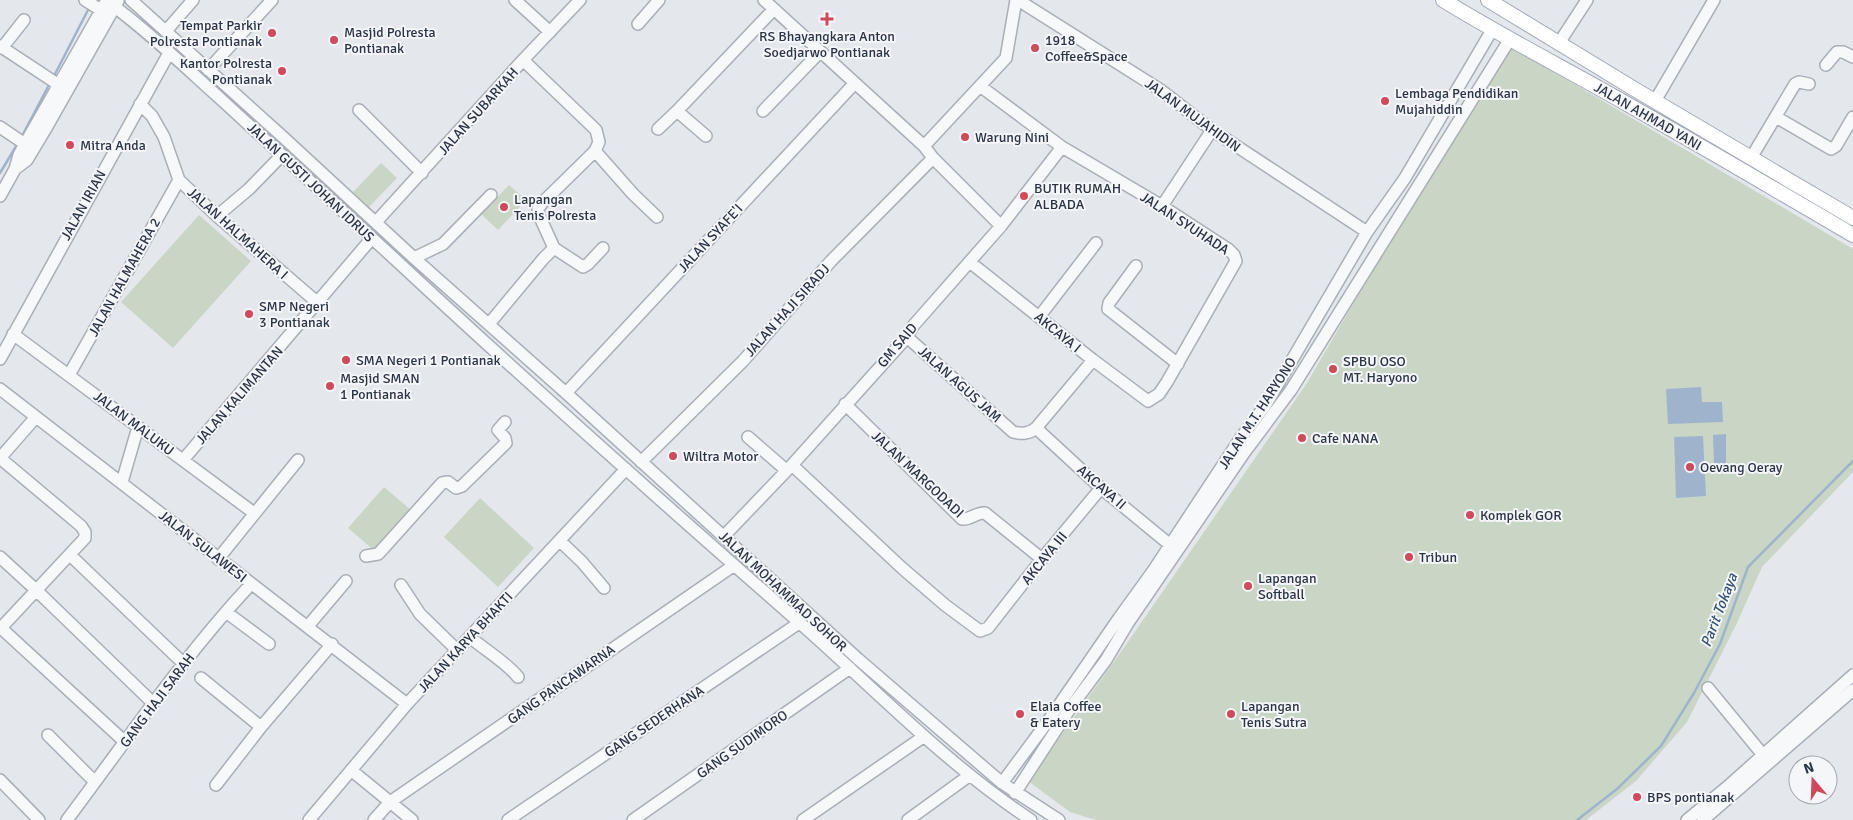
<svg xmlns="http://www.w3.org/2000/svg" width="1853" height="820" font-family="Signika,sans-serif">
<style>
.green{fill:#c9d6c5}
.water{fill:#9fb4cc}
.lines{fill:none;stroke-linecap:round;stroke-linejoin:round}
.stream{stroke:#9fb4cc;stroke-width:2.5}
.minor-casing{stroke:#a9aeb7;stroke-width:14}
.major-casing{stroke:#a3abb8;stroke-width:16}
.minor{stroke:#f7f8fa;stroke-width:11}
.major{stroke:#fff;stroke-width:14}
.poi-dot{fill:#d1495b;stroke:#f4f6f9;stroke-width:2}
.labels{text-anchor:middle;stroke-width:4;stroke-linejoin:round;paint-order:stroke}
.poi-label{font-size:14px;fill:#2b3445;stroke:#f4f6f9;text-anchor:start}
.street-label{font-size:14px;fill:#2b3445;stroke:#f4f6f9}
.water-label{font-size:15px;font-style:italic;fill:#34527a;stroke:#f4f6f9}
</style>
<rect width="100%" height="100%" fill="#e4e7ec"/>
<path class="green" d="M1505 43 1853 249V472L1762 567 1736 625 1687 722 1636 781 1586 820H1096L1070 812 1028 781 1123 649 1307 383Z
M381 163 397 178 369 207 353 192Z
M509 185 526 200 498 230 481 214Z
M199 215 251 261 173 348 121 302Z
M384 487 411 510 376 552 348 528Z
M480 498 534 548 498 587 444 537Z"/>
<path class="water" d="M1701 387 1702 402H1722L1723 422 1668 424 1666 389Z
M1726 434V464L1714 465 1713 435Z
M1703 436 1706 496 1676 498 1674 437Z"/>
<g class="lines">
<path class="stream" d="M54 76 89 8
M21 138 50 83
M0 173 18 143
M1577 820 1617 789 1661 746 1694 693 1720 644 1748 567 1853 461"/>
<g class="minor-casing">
<path id="minor" d="M85 0 101 10
M131 0 283 137 414 258 566 393 858 659 1002 783 1059 820
M515 0 550 32
M764 0 924 146 933 158 1001 226
M1018 0 1162 91 1212 130 1367 232
M107 1C148 31 186 68 224 102 282 155 340 208 398 262 530 385 664 504 800 623 876 690 946 764 1031 820
M638 24 659 0
M166 31 193 0
M1559 43 1587 0
M0 46 59 85
M2 48 24 20
M1826 65 1837 52H1843L1853 57
M208 70 272 0
M1655 101 1714 0
M140 104 152 116 164 137 179 180 217 216 318 303
M359 110 422 173
M763 111 820 52
M1776 117 1831 149 1836 146 1853 117
M0 127 25 144
M658 129 677 111
M706 136 677 111 774 9
M924 146 1006 58 1016 0
M595 151 633 194 657 217
M1751 158 1795 84 1799 82 1809 84
M15 169 19 155 25 144 107 0
M0 196 15 169 27 160 45 130 118 1
M1162 206 1212 130
M217 216 249 189 282 155
M376 222 523 60 580 0
M554 248 583 267 588 264 603 248
M414 258 443 244 491 195
M971 263 1093 360 1148 401 1159 394 1167 382 1236 261 1234 255 1228 249 1162 206 1062 147 980 86
M1136 266 1109 303 1108 309 1178 364
M1039 317 1096 243
M489 324 543 259 554 248 539 215 538 209 542 203 595 151 599 142 596 130 523 60
M13 334 254 513
M907 337 1013 432C1022 434 1029 434 1036 428L1093 360
M0 359 169 53
M69 375 179 180
M0 389 407 704
M566 393 854 84
M845 404 962 519C971 520 976 512 985 513L1042 559
M1036 428 1101 488 1169 544
M748 437 786 470
M0 458 81 526 85 532V538L0 629
M0 458 36 417
M183 460 372 238
M641 462 743 361 831 261 933 158
M792 465 902 568 945 605 980 631 988 628 1042 559 1101 488
M122 482 138 427
M724 536 792 465 907 337 913 326 1001 226 1062 147
M560 541 582 562 604 588
M70 555 183 663
M366 556 378 554 380 552 442 483 448 482 456 488 462 486 506 443 505 438 498 430 505 422
M0 557 36 590 153 703
M218 559 298 460
M401 585 420 614 457 650
M226 612 269 644
M308 626 346 581
M1 628 125 742
M470 637C486 651 505 661 518 677
M201 678 261 727
M1708 688 1763 755
M48 735 95 782
M351 770 412 820
M0 780 39 820
M1002 783 1048 721 1119 618 1153 571 1240 439 1265 406 1367 232 1405 178 1492 30
M216 785 261 727 332 644
M1015 793 1071 707 1106 660 1128 623 1244 453 1291 390 1510 39
M67 820C127 740 183 657 251 584
M309 820 407 704 626 469
M374 820 390 802 733 566
M508 820 799 623
M633 820 850 668
M803 820 923 737
M908 820 970 775
M1687 820 1726 788 1853 675
M1703 820 1853 690"/>
</g>
<g class="major-casing">
<path id="major" d="M1443 0C1503 37 1566 69 1627 104 1703 147 1778 191 1853 235
M1488 0 1636 90 1853 218"/>
</g>
<use href="#minor" class="minor"/>
<use href="#major" class="major"/>
</g>
<g class="poi-dot">
<path d="M824.5 11.5h5v5h5v5h-5v5h-5v-5h-5v-5h5z"/>
<circle cx="272" cy="33" r="5"/>
<circle cx="334" cy="40" r="5"/>
<circle cx="1035" cy="48" r="5"/>
<circle cx="282" cy="71" r="5"/>
<circle cx="1385" cy="101" r="5"/>
<circle cx="965" cy="137" r="5"/>
<circle cx="70" cy="145" r="5"/>
<circle cx="1024" cy="196" r="5"/>
<circle cx="504" cy="207" r="5"/>
<circle cx="249" cy="314" r="5"/>
<circle cx="346" cy="360" r="5"/>
<circle cx="1333" cy="369" r="5"/>
<circle cx="330" cy="386" r="5"/>
<circle cx="1302" cy="438" r="5"/>
<circle cx="673" cy="456" r="5"/>
<circle cx="1690" cy="467" r="5"/>
<circle cx="1470" cy="515" r="5"/>
<circle cx="1409" cy="557" r="5"/>
<circle cx="1248" cy="586" r="5"/>
<circle cx="1020" cy="714" r="5"/>
<circle cx="1231" cy="714" r="5"/>
<circle cx="1637" cy="797" r="5"/>
</g>
<g class="labels">
<g class="poi-label">
<text x="262" y="30" text-anchor="end">Tempat Parkir<tspan x="262" dy="16">Polresta Pontianak</tspan></text>
<text x="344" y="37">Masjid Polresta<tspan x="344" dy="16">Pontianak</tspan></text>
<text x="827" y="41" text-anchor="middle">RS Bhayangkara Anton<tspan x="827" dy="16">Soedjarwo Pontianak</tspan></text>
<text x="1045" y="45">1918<tspan x="1045" dy="16">Coffee&amp;Space</tspan></text>
<text x="272" y="68" text-anchor="end">Kantor Polresta<tspan x="272" dy="16">Pontianak</tspan></text>
<text x="1395" y="98">Lembaga Pendidikan<tspan x="1395" dy="16">Mujahiddin</tspan></text>
<text x="975" y="142">Warung Nini</text>
<text x="80" y="150">Mitra Anda</text>
<text x="1034" y="193">BUTIK RUMAH<tspan x="1034" dy="16">ALBADA</tspan></text>
<text x="514" y="204">Lapangan<tspan x="514" dy="16">Tenis Polresta</tspan></text>
<text x="259" y="311">SMP Negeri<tspan x="259" dy="16">3 Pontianak</tspan></text>
<text x="356" y="365">SMA Negeri 1 Pontianak</text>
<text x="1343" y="366">SPBU OSO<tspan x="1343" dy="16">MT. Haryono</tspan></text>
<text x="340" y="383">Masjid SMAN<tspan x="340" dy="16">1 Pontianak</tspan></text>
<text x="1312" y="443">Cafe NANA</text>
<text x="683" y="461">Wiltra Motor</text>
<text x="1700" y="472">Oevang Oeray</text>
<text x="1480" y="520">Komplek GOR</text>
<text x="1419" y="562">Tribun</text>
<text x="1258" y="583">Lapangan<tspan x="1258" dy="16">Softball</tspan></text>
<text x="1030" y="711">Elaia Coffee<tspan x="1030" dy="16">&amp; Eatery</tspan></text>
<text x="1241" y="711">Lapangan<tspan x="1241" dy="16">Tenis Sutra</tspan></text>
<text x="1647" y="802">BPS pontianak</text>
</g>
<g class="street-label">
<text transform="translate(478 111) rotate(-48)" y="5">JALAN SUBARKAH</text>
<text transform="translate(1193 115) rotate(36)" y="5">JALAN MUJAHIDIN</text>
<text transform="translate(1648 116) rotate(30)" y="5">JALAN AHMAD YANI</text>
<text transform="translate(311 182) rotate(43)" y="5">JALAN GUSTI JOHAN IDRUS</text>
<text transform="translate(83 205) rotate(-61)" y="5">JALAN IRIAN</text>
<text transform="translate(1185 223) rotate(33)" y="5">JALAN SYUHADA</text>
<text transform="translate(238 233) rotate(42)" y="5">JALAN HALMAHERA I</text>
<text transform="translate(710 238) rotate(-47)" y="5">JALAN SYAFE'I</text>
<text transform="translate(124 277) rotate(-61)" y="5">JALAN HALMAHERA 2</text>
<text transform="translate(787 310) rotate(-48)" y="5">JALAN HAJI SIRADJ</text>
<text transform="translate(1058 332) rotate(39)" y="5">AKCAYA I</text>
<text transform="translate(897 345) rotate(-50)" y="5">GM SAID</text>
<text transform="translate(960 384) rotate(42)" y="5">JALAN AGUS JAM</text>
<text transform="translate(239 395) rotate(-49)" y="5">JALAN KALIMANTAN</text>
<text transform="translate(1257 413) rotate(-57)" y="5">JALAN M.T. HARYONO</text>
<text transform="translate(134 423) rotate(37)" y="5">JALAN MALUKU</text>
<text transform="translate(918 474) rotate(43)" y="5">JALAN MARGODADI</text>
<text transform="translate(1102 487) rotate(41)" y="5">AKCAYA II</text>
<text transform="translate(203 546) rotate(38)" y="5">JALAN SULAWESI</text>
<text transform="translate(1044 558) rotate(-51)" y="5">AKCAYA III</text>
<text transform="translate(783 591) rotate(43)" y="5">JALAN MOHAMMAD SOHOR</text>
<text transform="translate(465 642) rotate(-47)" y="5">JALAN KARYA BHAKTI</text>
<text transform="translate(561 684) rotate(-35)" y="5">GANG PANCAWARNA</text>
<text transform="translate(157 700) rotate(-53)" y="5">GANG HAJI SARAH</text>
<text transform="translate(654 721) rotate(-34)" y="5">GANG SEDERHANA</text>
<text transform="translate(742 744) rotate(-35)" y="5">GANG SUDIMORO</text>
</g>
<g class="water-label">
<text transform="translate(1719 610) rotate(-69)" y="5">Parit Tokaya</text>
</g>
</g>
<g transform="translate(1813 780) rotate(341)"><circle r="24" fill="#f4f6f9" stroke="#a4a8b1"/>
<path d="M0-4L9 19L0 12L-9 19Z" fill="#d1495b"/>
<text y="-8" font-size="14" font-weight="bold" text-anchor="middle" fill="#2b3445">N</text>
</g>
</svg>
